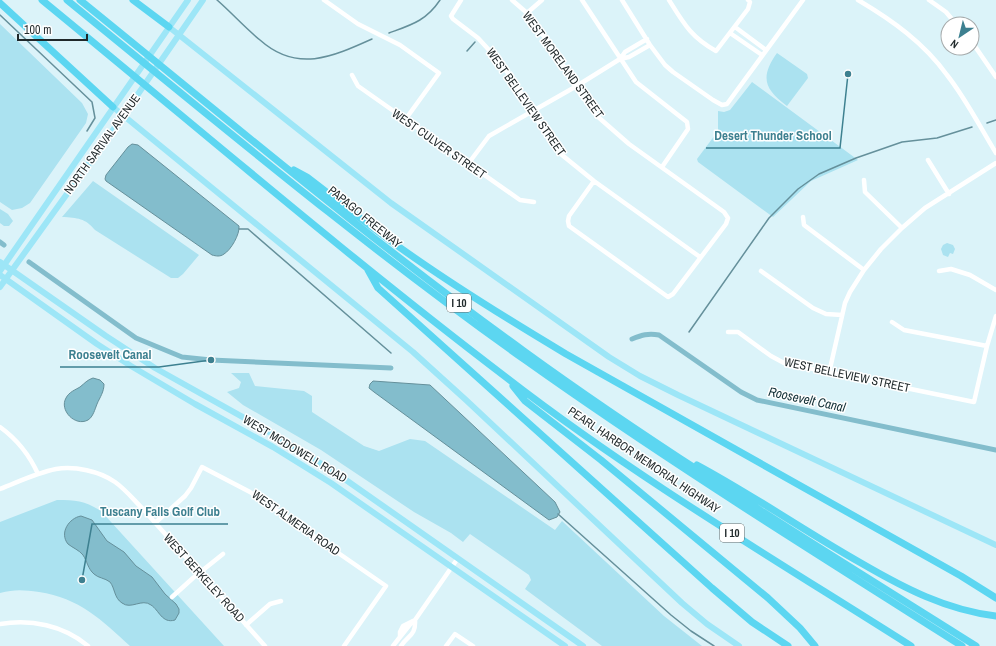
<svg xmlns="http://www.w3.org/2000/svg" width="996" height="646" font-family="'Archivo Narrow',sans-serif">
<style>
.green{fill:#abe2f0}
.water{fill:#83bdcc;stroke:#65909b}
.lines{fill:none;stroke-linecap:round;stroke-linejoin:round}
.stream{stroke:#65909b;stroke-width:1.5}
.canal{stroke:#83bdcc;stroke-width:5}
.minor{stroke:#fff;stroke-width:4.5}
.major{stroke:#9de6f7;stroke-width:6}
.highway{stroke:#5cd6f1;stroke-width:7}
.labels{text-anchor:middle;stroke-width:3;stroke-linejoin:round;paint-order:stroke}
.shield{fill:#fff;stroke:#62686a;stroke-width:1}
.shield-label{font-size:11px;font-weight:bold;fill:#1f282a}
.street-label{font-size:12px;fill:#1f282a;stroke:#fff}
.water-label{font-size:13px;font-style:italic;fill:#123037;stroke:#fff}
.leader{fill:none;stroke:#3d8090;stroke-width:1.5}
.callout-dot{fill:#3d8090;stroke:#fff;stroke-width:1.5}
.callout-label{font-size:13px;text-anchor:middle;font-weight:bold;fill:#3d8090;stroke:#fff;stroke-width:3;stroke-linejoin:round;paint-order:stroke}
</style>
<rect width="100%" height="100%" fill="#dbf3f9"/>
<path class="green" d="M0 24 82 103 88 114 86 123 30 203 22 208 12 210 0 202Z
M777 53 807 74 808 78 787 106C764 89 760 77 777 53Z
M752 82 858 160 811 181 773 217 698 162 697 159 718 131V111L724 112 730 110Z
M93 181 199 255 183 274 178 278H171L95 230C85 218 78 218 62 217Z
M0 209 8 214 13 221 9 226H4L0 223Z
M947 243 953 245 955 249 953 254 950 253 948 257 943 255 941 249 943 245Z
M231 373H249L255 386 304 391 312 396V412L364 446 379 451 410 439 425 441 555 530 562 521 664 616 702 646H602L525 589 531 580 529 575 470 534 463 542 451 533 414 512 321 450 243 405 227 392 239 388 241 382Z
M57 500C76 500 85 501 101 511L224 646H130C102 620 79 598 39 592 24 590 15 589 0 593V522Z"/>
<path class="water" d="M132 144 138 145 239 226C240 234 231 250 224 254 220 257 216 256 212 255L106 181 105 179 106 175 128 147Z
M93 378 100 380 104 384C104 392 100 397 97 404 95 409 93 417 88 420 75 427 59 410 66 398 69 392 75 390 80 387 85 383 87 380 93 378Z
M373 381 430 385 555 502 560 512 557 517 549 520 374 392 369 388 370 384Z
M81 516 92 520 107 541 124 552 136 566 152 577 165 594 176 604 179 609V613L175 620C162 624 159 610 151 605 142 598 131 610 122 603 114 598 115 588 110 582 105 578 98 578 94 574 88 569 87 561 83 555 79 550 73 548 68 544 59 533 69 518 81 516Z"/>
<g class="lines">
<path class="stream" d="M217 0C232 13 245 28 260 40 297 73 332 57 372 39
M0 15 92 102 95 118 87 131
M389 33C411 25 426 21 440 0
M467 51 475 42
M987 123 996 120
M239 229H248L391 353
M689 332 769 218 798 189 819 174 856 158 902 142 937 138 972 127
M558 514 671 615 691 631 714 646"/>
<path class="canal" d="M0 242 4 245
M29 262 136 338 182 357 211 360 391 368
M632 339C642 335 648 333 659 335L741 392 757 400 996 450"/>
<path class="minor" d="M324 0 358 24 400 45 439 73 405 120
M461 0 451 16 453 19 478 38 500 62 515 83 550 141 562 155 594 181 700 257
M512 0 527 13 558 56 575 87 597 116 629 144 724 212 728 218 726 224 673 294 668 297 569 226 568 221 569 216 594 181
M582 0 636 82 687 122 688 129 662 167
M622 0 650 45 665 65 673 72 713 100 722 105 727 104 735 93 803 0
M669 0C684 24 691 37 716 51L748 9 750 2 748 0
M858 0C892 20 924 43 947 75 966 99 980 127 996 153
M929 0 946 12 956 24
M527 13 542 0
M735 27 766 50
M730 33 762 55
M972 42 996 77
M620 59 629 57 650 45
M352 75 358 86 520 200 534 202
M928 160 949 194
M468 164 489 136 575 87 620 59 625 52 647 39
M864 180 865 192 902 228
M803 217 804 225 864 270
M761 271 813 308 826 314 842 315
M939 271 951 269 970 275 996 290
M892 322 904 330 987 346
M728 332H738L771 356 784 363 974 402 987 346 996 316
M829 373 845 303 850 292 864 270 881 249 902 228 925 208 996 163
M0 427C18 440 29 454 38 474
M0 489C18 482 36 473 56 469 75 466 99 471 115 482 125 489 133 499 142 508L265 646
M155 523 185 496 191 488 202 467 250 492 386 586 344 646
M172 597 193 578 223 554
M0 624C31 619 63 625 88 646
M246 625 270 604 281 601
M400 637 412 622
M393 646 400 637V632L403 626 415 620 458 558
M401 646C408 635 416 636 415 620
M446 646 455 634 473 646"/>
<path class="major" d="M169 27 391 203 609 357 640 376 678 395 996 545
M113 107 413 352 466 400 682 603 707 624 739 646
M0 262 106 336 155 368 280 438 336 473 583 646
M0 271 188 0
M0 275 97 344 131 366 195 404 273 447 331 483 565 646
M0 287 118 123 203 0"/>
<path class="highway" d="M42 0C197 127 348 257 507 378 635 477 774 559 911 646
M67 0C218 123 367 248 525 360 667 461 815 553 962 646
M80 0C227 119 371 241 524 351 670 457 824 550 976 646
M133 0 169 27
M0 3 113 107
M294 170 307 177C332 196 358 217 384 236 442 279 504 317 566 354L961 576 996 598
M368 270 378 288 712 588 752 622 788 646
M513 386 525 401 601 460 768 598 800 628 815 646
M697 465C753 495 806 532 861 563 904 588 946 610 996 616"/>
</g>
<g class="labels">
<g class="shield">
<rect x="447" y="294" width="24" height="18" rx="3"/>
<rect x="720" y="524" width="24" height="18" rx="3"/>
</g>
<g class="shield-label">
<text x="459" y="307">I 10</text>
<text x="732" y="537">I 10</text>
</g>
<g class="street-label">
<text transform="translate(563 65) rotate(54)" y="4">WEST MORELAND STREET</text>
<text transform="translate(526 102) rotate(55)" y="4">WEST BELLEVIEW STREET</text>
<text transform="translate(102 144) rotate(-54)" y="4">NORTH SARIVAL AVENUE</text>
<text transform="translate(439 144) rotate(35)" y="4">WEST CULVER STREET</text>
<text transform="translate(365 217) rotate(39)" y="4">PAPAGO FREEWAY</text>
<text transform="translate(847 375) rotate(12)" y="4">WEST BELLEVIEW STREET</text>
<text transform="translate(295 449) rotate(31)" y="4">WEST MCDOWELL ROAD</text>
<text transform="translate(644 460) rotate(34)" y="4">PEARL HARBOR MEMORIAL HIGHWAY</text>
<text transform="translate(296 523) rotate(35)" y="4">WEST ALMERIA ROAD</text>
<text transform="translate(204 578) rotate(48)" y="4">WEST BERKELEY ROAD</text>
</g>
<g class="water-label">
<text transform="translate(807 399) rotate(12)" y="5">Roosevelt Canal</text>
</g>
</g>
<path class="leader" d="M848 74L840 148H706M211 360L159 367H60M82 580L92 524H228"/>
<g class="callout-dot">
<circle cx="848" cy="74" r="4"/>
<circle cx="211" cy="360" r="4"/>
<circle cx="82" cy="580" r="4"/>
</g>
<g class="callout-label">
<text x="773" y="140">Desert Thunder School</text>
<text x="110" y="359">Roosevelt Canal</text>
<text x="160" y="516">Tuscany Falls Golf Club</text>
</g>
<g transform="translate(960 36) rotate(215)"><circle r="19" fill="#ffffff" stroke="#a5a9aa"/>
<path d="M0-3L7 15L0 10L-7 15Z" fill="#3d8090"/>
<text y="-6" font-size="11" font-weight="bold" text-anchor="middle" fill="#1f282a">N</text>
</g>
<path d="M18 34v6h69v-6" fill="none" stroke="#1f282a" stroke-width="2"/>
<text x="24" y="34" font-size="12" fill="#1f282a" stroke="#ffffff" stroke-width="3" paint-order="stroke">100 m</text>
</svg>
